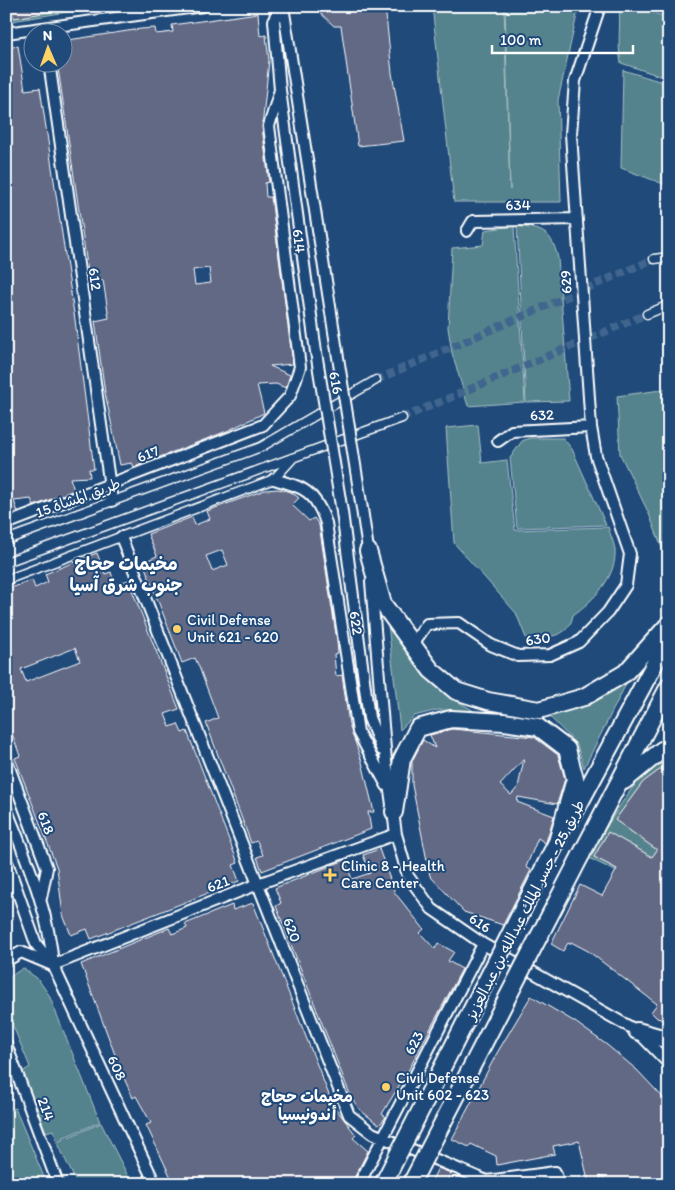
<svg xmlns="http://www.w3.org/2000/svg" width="675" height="1190" font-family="Itim,'Playpen Sans Arabic',sans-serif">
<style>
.green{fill:#54838d;stroke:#aac1c6}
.building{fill:#626985;stroke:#fff;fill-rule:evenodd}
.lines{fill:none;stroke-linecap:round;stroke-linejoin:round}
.pedestrian-tunnel{stroke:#41658e;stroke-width:8;stroke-dasharray:8 4;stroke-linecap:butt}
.pedestrian-casing{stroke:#fff;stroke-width:11}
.minor-casing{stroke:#fff;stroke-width:14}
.primary-casing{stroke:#fff;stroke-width:20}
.pedestrian{stroke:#1f4a7a;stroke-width:8}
.minor{stroke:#1f4a7a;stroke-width:10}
.primary{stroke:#1f4a7a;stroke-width:16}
.minor-bridge-casing{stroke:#fff;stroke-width:14;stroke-linecap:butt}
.primary-bridge-casing{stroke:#fff;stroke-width:20;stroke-linecap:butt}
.minor-bridge{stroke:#1f4a7a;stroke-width:10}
.primary-bridge{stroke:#1f4a7a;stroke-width:16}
.poi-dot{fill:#ffd166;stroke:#1f4a7a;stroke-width:2}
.labels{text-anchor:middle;stroke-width:4;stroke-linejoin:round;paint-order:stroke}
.street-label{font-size:15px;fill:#fff;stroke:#1f4a7a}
.poi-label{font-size:15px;fill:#fff;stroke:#1f4a7a;text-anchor:start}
.neighbourhood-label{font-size:16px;font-weight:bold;fill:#fff;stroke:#1f4a7a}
.quarter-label{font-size:18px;font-weight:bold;fill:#fff;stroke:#1f4a7a}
</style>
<rect width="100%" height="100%" fill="#1f4a7a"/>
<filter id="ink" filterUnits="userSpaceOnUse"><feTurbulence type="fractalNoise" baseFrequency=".02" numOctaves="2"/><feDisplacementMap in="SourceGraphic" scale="10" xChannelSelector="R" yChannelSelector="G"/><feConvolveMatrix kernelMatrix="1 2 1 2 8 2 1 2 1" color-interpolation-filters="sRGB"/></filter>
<g filter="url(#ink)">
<path class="green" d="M6 6H103L6 22Z
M432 6H504L510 190 505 6H579L558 100 561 202H454Z
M619 6H634L669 18V79L621 63C617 44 621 26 619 6Z
M623 70 669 84V186L621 168Z
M514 226 525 402 468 406 452 353 448 328 452 248 483 245 485 230Z
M517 226C543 230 551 230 558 258L569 401 526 402Z
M669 381V566L649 514 620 454 617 396 668 389Z
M478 425 482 463 507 460 515 530 608 527C610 534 614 542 615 550 617 577 593 601 573 615 569 639 547 637 526 638L516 613 454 543 446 428Z
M530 438H563L572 449 606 525 517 528 510 458 522 441Z
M388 624 454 699 474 711 438 710 414 716 400 730Z
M629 678 584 768 577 745 548 715 582 706Z
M669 761V892L627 877 589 858C601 836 631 782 651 769 656 766 663 764 669 761Z
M23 968 38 979 49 995 100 1122 57 1140 53 1130 46 1132 22 1072 30 1067 6 1009 8 978Z
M15 1108 47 1184H6V1111Z
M101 1123 132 1184H77L57 1142Z"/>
<path class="building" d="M6 6H54L55 11 14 18 13 14 6 15Z
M313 6H385L392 73 404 141 358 146 341 26H334Z
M258 13 260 36 266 35 269 61 262 127 269 182 265 183 266 197H271L293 364 270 366 290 375 286 388 276 384 257 385 264 413 227 431 134 467 132 463 120 465 105 393 95 321 109 318 103 280 95 281 93 271 88 272 58 68 64 67 62 45H69L68 40 141 29 155 28 156 34 173 32 172 25ZM209 268 211 283 195 285 193 270Z
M18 46 25 90 40 88 75 320 94 469H89L90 477 70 478 74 490 34 506 31 499 14 501 18 512 6 517V377H11L6 343V229H9L6 208V48Z
M278 489 291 492 299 498 292 505 309 521 314 518 319 525 337 641 338 653 334 654 336 676 342 675 349 724 362 762 374 812H368L371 829 262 871 257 857 263 855 257 841 251 843 206 723 218 718 199 667 195 658 182 663 143 562 157 556 148 534 192 517 195 525 210 519 207 511 265 490ZM222 550 228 565 212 571 206 556Z
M97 553 105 574 111 572 115 585 128 580 179 709 165 714 170 727 178 724 182 733 187 731 238 863 233 865 239 881 91 939 87 929 71 935 63 915 57 868 15 758 20 756 14 739 10 730 6 731V590L32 580 35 588 48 582 45 574ZM75 648 80 661 26 682 21 669Z
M452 729 534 737 558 755 565 779 557 804 518 797 517 802 554 816 546 842 545 843 538 838 526 867 531 870 503 925 464 912 430 876 412 785V761L423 740 435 748 430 735ZM524 759 518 787 511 795 500 785Z
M669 763V838L664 854 669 855V1022L657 1018 651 1012 657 1004 588 951 571 942 570 944 568 943 563 951 551 944 580 885 602 896 617 869 594 857 608 832 652 857 657 850 615 820 643 782Z
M379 849 395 893 424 929 420 933 435 949 438 943 454 952 448 961 462 969 408 1071 382 1114 386 1117 379 1125 360 1110 351 1097 276 906 281 903 275 888 345 860 352 879 370 873 363 855Z
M253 903 333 1105 356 1135 353 1138 368 1151 351 1184H174L146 1125 151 1123 136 1096 133 1098 123 1076 81 964 169 928 172 934 187 928 185 924 232 905 233 910Z
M531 996 575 1022 607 1045 637 1070 669 1104V1184H611L600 1176 601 1184H589L579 1141 553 1146 555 1154 497 1165 496 1156 471 1144 469 1147 452 1139 497 1053Z
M438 1168 451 1173 445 1184H430Z"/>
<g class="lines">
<path class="pedestrian-tunnel" d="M376 380 654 259
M402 418 647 314"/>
<g class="pedestrian-casing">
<path id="pedestrian" d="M654 259 669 257
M647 314 669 305
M6 540 261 447 376 380
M6 562 402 418
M6 580 274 479 293 458"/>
</g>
<g class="minor-casing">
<path id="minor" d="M278 6 274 21 280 90 316 352
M283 6 337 351
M6 33 203 6
M49 62 112 501
M467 231 473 221 577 219
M498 441 512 431 591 427
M274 479C305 488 315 491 326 523L358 732 387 786
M362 509 369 556
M342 512 369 718 382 750
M6 524 263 425 290 396 300 367 269 126 280 90
M121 537 349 1115 372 1133 487 1181 555 1172 559 1184
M371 582 386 761 396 834 408 876 432 909 483 944 637 1031 669 1064
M413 644 427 624 459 623 491 645 518 656 550 655 579 642 608 612 626 585 630 554 596 456 591 427 571 134 575 81 600 6
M6 759 47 868 41 898
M6 808C26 859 49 910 53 965L155 1184
M6 859 36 944 53 965
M6 961 21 952 52 965
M53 965 258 884 396 834
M6 1044 58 1184
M359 1184 483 944"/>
</g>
<g class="primary-casing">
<path id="primary" d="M368 551 383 604 431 670 456 691 488 701 539 710 584 697 625 673 669 624
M624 781 662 750 669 749
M394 812 402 759 418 728 451 719 504 722 538 727 567 749 575 779 557 842
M570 821 669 637
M581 855 669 686
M637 1031 669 1040"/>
</g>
<use href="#pedestrian" class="pedestrian"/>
<use href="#minor" class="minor"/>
<use href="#primary" class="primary"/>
<g class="minor-bridge-casing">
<path id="minor-bridge" d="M337 351 362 509
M316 352 342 512"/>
</g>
<g class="primary-bridge-casing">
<path id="primary-bridge" d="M383 1184 557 842
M411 1184 581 855"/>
</g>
<use href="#minor-bridge" class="minor-bridge"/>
<use href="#primary-bridge" class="primary-bridge"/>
</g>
</g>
<g class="poi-dot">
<circle cx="177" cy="629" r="5"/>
<path d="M327.5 867.5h5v5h5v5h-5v5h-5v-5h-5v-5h5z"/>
<circle cx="386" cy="1087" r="5"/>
</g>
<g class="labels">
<g class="street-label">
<text transform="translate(518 205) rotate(-1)" y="5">634</text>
<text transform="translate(299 241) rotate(83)" y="5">614</text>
<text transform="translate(95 279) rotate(82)" y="5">612</text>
<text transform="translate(566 282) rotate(-94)" y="5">629</text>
<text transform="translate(336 383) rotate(80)" y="5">616</text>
<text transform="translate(542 415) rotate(-3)" y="5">632</text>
<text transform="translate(148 454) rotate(-22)" y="5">617</text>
<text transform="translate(78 498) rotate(-20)" y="5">طريق المشاة 15</text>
<text transform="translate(356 623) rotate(81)" y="5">622</text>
<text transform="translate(538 639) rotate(-8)" y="5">630</text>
<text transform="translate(46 823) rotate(70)" y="5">618</text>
<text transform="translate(218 884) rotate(-21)" y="5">621</text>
<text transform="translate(525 910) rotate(-63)" y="5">طريق 25 - جسر الملك عبدالله بن عبدالعزيز</text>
<text transform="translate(480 923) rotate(34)" y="5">616</text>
<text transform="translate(292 930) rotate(69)" y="5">620</text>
<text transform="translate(414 1043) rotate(-63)" y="5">623</text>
<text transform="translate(117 1068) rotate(65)" y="5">608</text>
<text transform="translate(46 1109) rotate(70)" y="5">214</text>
</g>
<g class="poi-label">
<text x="187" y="625">Civil Defense<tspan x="187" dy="17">Unit 621 - 620</tspan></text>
<text x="341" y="871">Clinic 8 - Health<tspan x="341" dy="17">Care Center</tspan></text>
<text x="396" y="1083">Civil Defense<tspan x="396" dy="17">Unit 602 - 623</tspan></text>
</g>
<g class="neighbourhood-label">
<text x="307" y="1102">مخيمات حجاج<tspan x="307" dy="18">أندونيسيا</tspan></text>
</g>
<g class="quarter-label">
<text x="126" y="570">مخيمات حجاج<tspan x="126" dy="21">جنوب شرق آسيا</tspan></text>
</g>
</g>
<rect width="675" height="1190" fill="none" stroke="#1f4a7a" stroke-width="25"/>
<rect x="12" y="12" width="650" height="1165" fill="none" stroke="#fff" stroke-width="2" filter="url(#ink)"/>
<g transform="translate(48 48) rotate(358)"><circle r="24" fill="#1f4a7a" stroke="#7992af"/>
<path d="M0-4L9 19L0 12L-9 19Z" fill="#ffd166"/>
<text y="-8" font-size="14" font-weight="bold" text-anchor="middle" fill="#ffffff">N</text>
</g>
<path d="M492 45v8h141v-8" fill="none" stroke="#ffffff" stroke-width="2.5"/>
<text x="500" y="45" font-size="15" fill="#ffffff" stroke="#1f4a7a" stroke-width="4" paint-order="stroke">100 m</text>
</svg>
